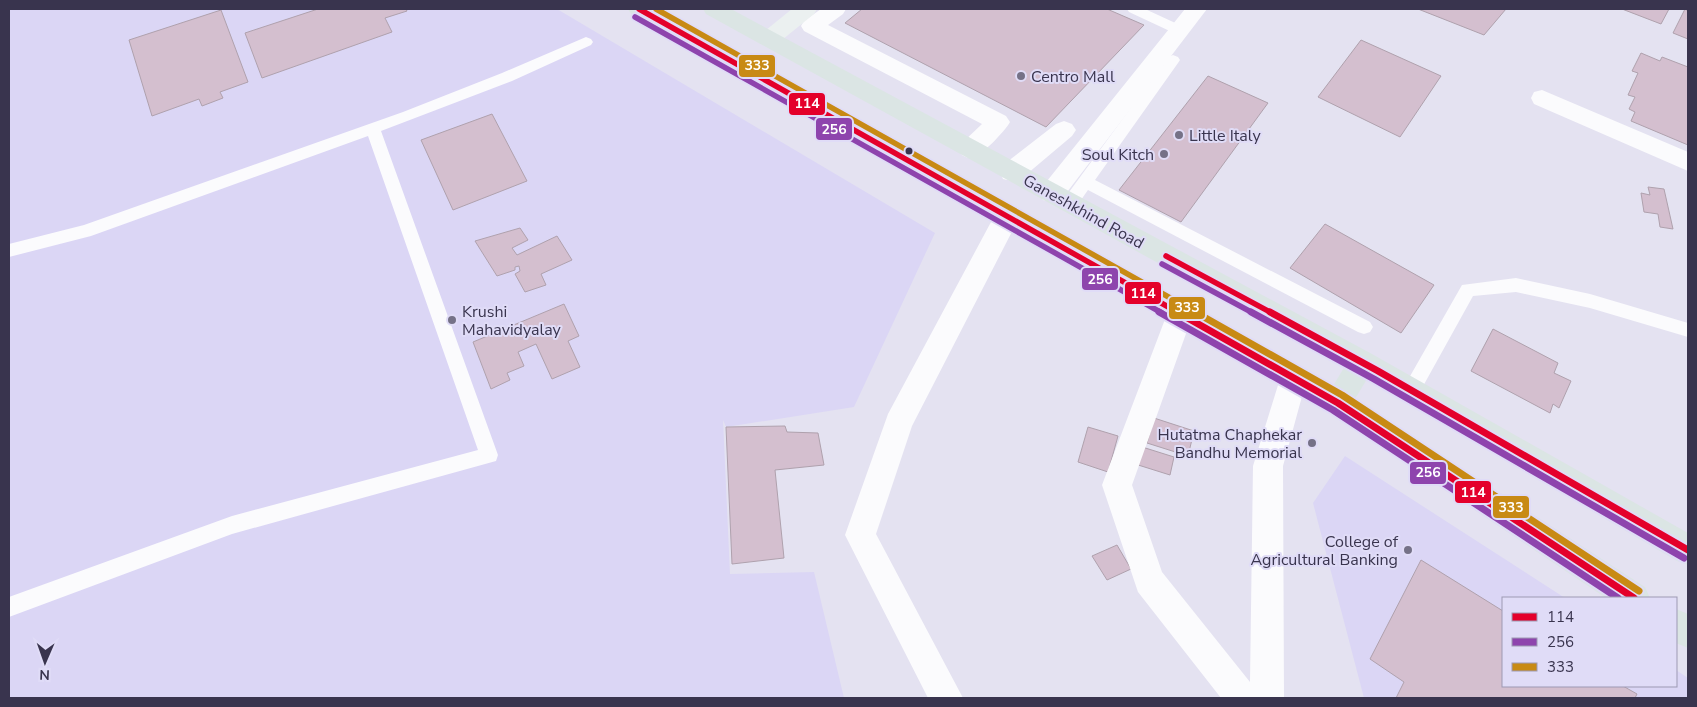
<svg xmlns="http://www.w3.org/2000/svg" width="1697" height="707" font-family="'Nunito Sans',sans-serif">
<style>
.built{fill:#dbd6f5}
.building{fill:#d4bfcf;stroke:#afa1ad}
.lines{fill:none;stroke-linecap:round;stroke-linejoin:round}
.lane{fill:#fbfbfd;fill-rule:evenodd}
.street{fill:#fbfbfd;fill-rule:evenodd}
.secondary{fill:#ebf0f0;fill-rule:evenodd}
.primary{fill:#dbe5e4;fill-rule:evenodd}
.bus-1-far1-casing{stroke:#e0dcf7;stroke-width:9}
.bus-1-casing{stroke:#e0dcf7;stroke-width:11}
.bus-2-far1-casing{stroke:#e0dcf7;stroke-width:9}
.bus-2-casing{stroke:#e0dcf7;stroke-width:11}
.bus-3-far1-casing{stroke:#e0dcf7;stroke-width:9}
.bus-3-casing{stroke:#e0dcf7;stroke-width:11}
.bus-1-far1{stroke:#e4002b;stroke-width:5.5}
.bus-1{stroke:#e4002b;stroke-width:7}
.bus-2-far1{stroke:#8e44ad;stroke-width:5.5}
.bus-2{stroke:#8e44ad;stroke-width:7}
.bus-3-far1{stroke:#c88a14;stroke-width:5.5}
.bus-3{stroke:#c88a14;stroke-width:7}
.poi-dot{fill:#757187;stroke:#e0dcf7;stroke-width:2}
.bus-dot{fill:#39344e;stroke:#e0dcf7;stroke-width:2}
.labels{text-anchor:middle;stroke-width:4;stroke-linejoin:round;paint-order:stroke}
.poi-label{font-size:16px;fill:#39344e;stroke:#e0dcf7;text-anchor:start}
.street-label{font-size:16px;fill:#39344e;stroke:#e0dcf7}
.line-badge{stroke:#e0dcf7;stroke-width:2}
.badge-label{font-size:14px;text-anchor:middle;font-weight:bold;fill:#fff}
</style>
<rect width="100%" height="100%" fill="#e4e2f1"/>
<path class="built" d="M9 9H557L935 233 854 407 726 427 723 420 730 574 814 572 844 698H9Z
M1345 456 1565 598H1503V686H1676V670L1688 678V698H1364L1313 503Z"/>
<path class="building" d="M318 9H406L407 11 385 18 392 32 262 78 245 33Z
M862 9H1107L1144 25 1046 127 845 23Z
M1418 9H1506L1484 35Z
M1622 9H1669L1661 24Z
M1685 9 1688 11V39L1673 33Z
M221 10 248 82 220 92 223 98 202 106 199 99 152 116 129 40Z
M1361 40 1441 76 1400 137 1318 97Z
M1641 53 1660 61 1662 57 1688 67V145L1631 121 1635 112 1629 109 1635 97 1628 95 1638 73 1632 71Z
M1208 76 1268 103 1181 222 1119 190Z
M492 114 527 181 453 210 421 140Z
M1648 187 1664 189 1673 229 1660 227 1658 214 1644 212 1641 193 1650 195Z
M1325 224 1434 285 1401 333 1290 268Z
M520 228 528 240 512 248 517 255 557 236 572 260 541 274 546 285 525 292 515 274 520 271 519 266 515 267V270L497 276 475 241Z
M564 304 579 336 568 341 580 367 552 379 536 344 518 352 524 366 507 373 510 380 491 389 473 342Z
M1493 329 1558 363 1554 373 1571 381 1559 408 1553 404 1550 413 1471 371Z
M1154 418 1194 431 1188 456 1147 443Z
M785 426 787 432 818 433 824 465 775 470 784 558 732 564 726 427Z
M1088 427 1118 436 1108 472 1078 462Z
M1139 446 1174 457 1170 475 1135 464Z
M1117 545 1131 569 1107 580 1092 556Z
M1421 560 1503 611V686H1623L1637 694 1635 698H1396L1404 682 1370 659Z"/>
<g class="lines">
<path class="lane" d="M1127 9H1145L1184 27 1186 30 1184 33H1174L1129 12Z
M586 37 591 39 593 42 591 45 512 81 381 131 498 455 496 461 232 534 9 617V597L232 516 478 450 368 136 91 236 9 257V244L84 225 403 112 502 73Z
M1173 55 1178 57 1180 60 1178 63 1095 180 1370 322 1373 327 1370 332 1364 334 1358 332 1088 190C1081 199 1077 211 1064 207L1062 203 1064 199 1168 57Z
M1516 278 1590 294 1688 323V337L1590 308 1516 292 1473 296 1417 397 1411 399 1405 397 1402 391 1405 385 1462 285Z"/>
<path class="street" d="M821 9H846L843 14 828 25 1006 116 1010 122C1005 131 980 158 970 158 967 158 964 156 962 155L958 149 962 143 982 124 804 31 801 26 804 21Z
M1185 9H1207L1061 200 1052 202 1043 200 1040 193 1043 186Z
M1542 90 1688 152V171L1534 104 1531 98 1534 92Z
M1064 121 1072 124 1076 130 1072 136 1021 179 1012 181 1003 179 1000 172 1003 165 1056 124Z
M1007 206 1016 209 1020 216 912 426 876 534 963 698H928L845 535 888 414 998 209Z
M1180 303 1189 306 1193 314 1132 485 1162 572 1250 682 1253 466 1283 369 1293 366 1303 369 1307 378 1283 466 1284 698H1221L1138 592 1102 485 1167 314 1171 306Z"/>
<path class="secondary" d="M792 9H817L814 14 777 44 769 47 761 44 758 39 761 34Z"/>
<path class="primary" d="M628 9H655L1333 386 1345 366 706 14 703 9H731L1372 354 1688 533V565L1677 561 1367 379 1355 399 1645 587 1650 598H1606L1328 412 631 14Z
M1676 609 1688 614V648L1676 643Z"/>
<g class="bus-1-far1-casing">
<path id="bus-1-far1" d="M639 9 1179 313
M1166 256 1272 313"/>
</g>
<g class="bus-1-casing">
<path id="bus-1" d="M1177 312 1338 403 1634 598
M1270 312 1378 371 1688 550"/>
</g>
<g class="bus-2-far1-casing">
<path id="bus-2-far1" d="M635 17 1162 313
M1162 264 1253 313"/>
</g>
<g class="bus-2-casing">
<path id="bus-2" d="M1159 312 1333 410 1618 598
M1251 312 1374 379 1684 558"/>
</g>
<g class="bus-3-far1-casing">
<path id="bus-3-far1" d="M656 9 1197 313"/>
</g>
<g class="bus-3-casing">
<path id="bus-3" d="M1195 312 1342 395 1639 591"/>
</g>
<use href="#bus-1-far1" class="bus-1-far1"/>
<use href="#bus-1" class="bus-1"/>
<use href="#bus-2-far1" class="bus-2-far1"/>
<use href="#bus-2" class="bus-2"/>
<use href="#bus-3-far1" class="bus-3-far1"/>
<use href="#bus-3" class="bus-3"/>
</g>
<g class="poi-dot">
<circle cx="1021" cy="76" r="5"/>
<circle cx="1179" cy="135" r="5"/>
<circle cx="1164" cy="154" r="5"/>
<circle cx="452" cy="320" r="5"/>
<circle cx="1312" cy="443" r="5"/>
<circle cx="1408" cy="550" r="5"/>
</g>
<circle class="bus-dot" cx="909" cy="151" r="4.5"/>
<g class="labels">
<g class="poi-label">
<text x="1031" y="82">Centro Mall</text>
<text x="1189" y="141">Little Italy</text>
<text x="1154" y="160" text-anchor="end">Soul Kitch</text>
<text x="462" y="317">Krushi<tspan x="462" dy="18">Mahavidyalay</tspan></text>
<text x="1302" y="440" text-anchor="end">Hutatma Chaphekar<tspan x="1302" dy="18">Bandhu Memorial</tspan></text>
<text x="1398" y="547" text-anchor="end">College of<tspan x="1398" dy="18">Agricultural Banking</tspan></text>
</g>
<g class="street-label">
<text transform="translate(1084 211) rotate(29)" y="6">Ganeshkhind Road</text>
</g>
</g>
<g class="line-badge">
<rect x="738" y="54" width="38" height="24" rx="5" fill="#c88a14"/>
<rect x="788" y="92" width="38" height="24" rx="5" fill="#e4002b"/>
<rect x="815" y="117" width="38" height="24" rx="5" fill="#8e44ad"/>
<rect x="1081" y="267" width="38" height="24" rx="5" fill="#8e44ad"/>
<rect x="1124" y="281" width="38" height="24" rx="5" fill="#e4002b"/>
<rect x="1168" y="296" width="38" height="24" rx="5" fill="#c88a14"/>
<rect x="1409" y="461" width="38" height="24" rx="5" fill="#8e44ad"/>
<rect x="1454" y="480" width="38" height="24" rx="5" fill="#e4002b"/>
<rect x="1492" y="495" width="38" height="24" rx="5" fill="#c88a14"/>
</g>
<g class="badge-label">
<text x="757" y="70">333</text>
<text x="807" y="108">114</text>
<text x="834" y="134">256</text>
<text x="1100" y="284">256</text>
<text x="1143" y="298">114</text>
<text x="1187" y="312">333</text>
<text x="1428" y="477">256</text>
<text x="1473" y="497">114</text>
<text x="1511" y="512">333</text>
</g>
<rect width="1697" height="707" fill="none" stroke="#39344e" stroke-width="20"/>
<rect x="1502" y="597" width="175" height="90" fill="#e0dcf7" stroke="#9d99b3"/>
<rect x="1512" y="613" width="25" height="8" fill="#e4002b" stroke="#9d99b3"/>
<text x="1547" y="622" font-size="15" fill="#39344e">114</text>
<rect x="1512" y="638" width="25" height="8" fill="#8e44ad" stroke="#9d99b3"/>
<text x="1547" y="647" font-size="15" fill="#39344e">256</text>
<rect x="1512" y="663" width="25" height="8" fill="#c88a14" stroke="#9d99b3"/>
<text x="1547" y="672" font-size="15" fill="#39344e">333</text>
<g transform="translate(45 662) rotate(182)" stroke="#e0dcf7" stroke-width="4" paint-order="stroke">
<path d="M0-4L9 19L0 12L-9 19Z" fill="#39344e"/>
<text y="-8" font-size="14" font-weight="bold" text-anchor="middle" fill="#39344e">N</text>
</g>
</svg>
